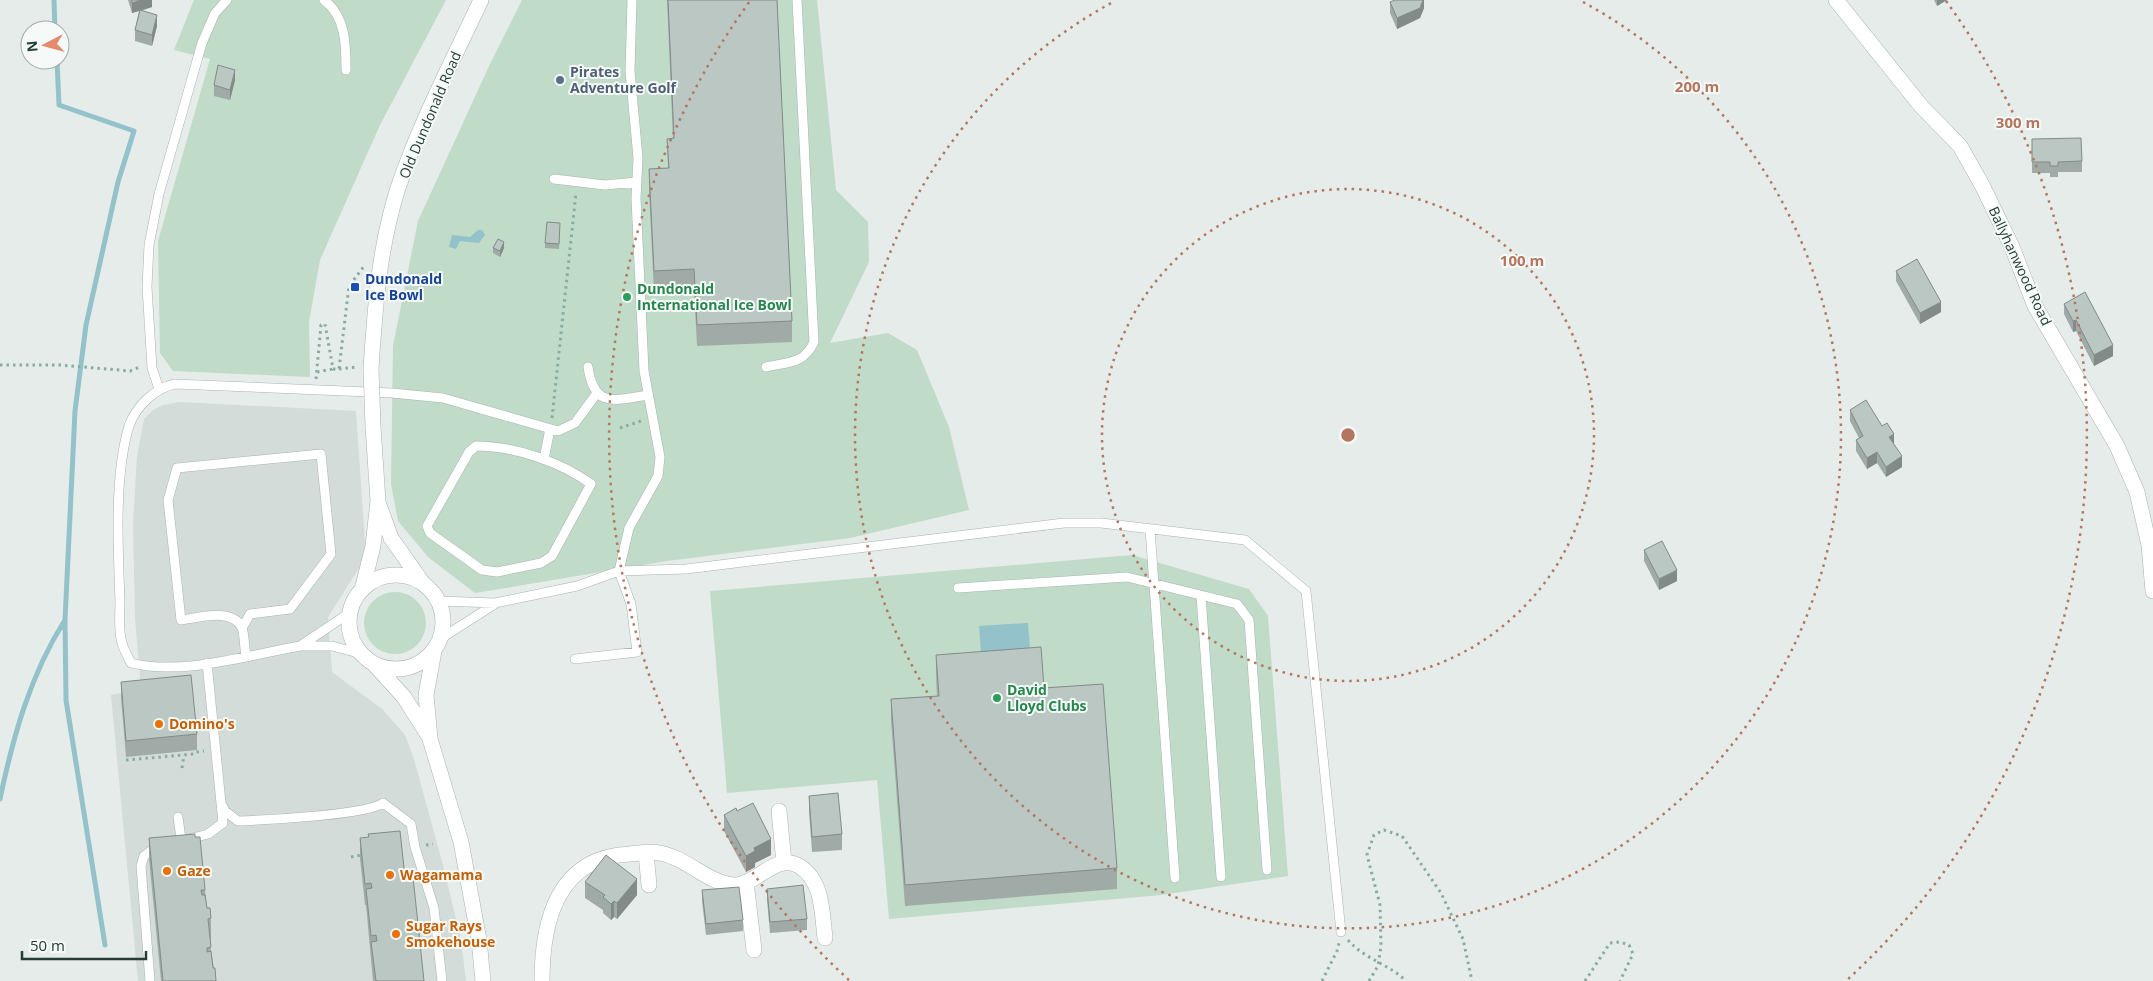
<svg xmlns="http://www.w3.org/2000/svg" width="2153" height="981" font-family="'Open Sans',sans-serif">
<style>
.built{fill:#d3dcd8}
.green{fill:#c0dbc7}
.water{fill:#93c2cb}
.lines{fill:none;stroke-linecap:round;stroke-linejoin:round}
.stream{stroke:#93c2cb;stroke-width:5}
.service-casing{stroke:#a8b4b0;stroke-width:10}
.minor-casing{stroke:#a8b4b0;stroke-width:16}
.tertiary-casing{stroke:#a8b4b0;stroke-width:16}
.path{stroke:#89aca1;stroke-width:3;stroke-dasharray:2.5 4;stroke-linecap:butt}
.service{stroke:#fff;stroke-width:9}
.minor{stroke:#fff;stroke-width:15}
.tertiary{stroke:#fff;stroke-width:15}
.tertiary-bridge-casing{stroke:#a8b4b0;stroke-width:16;stroke-linecap:butt}
.tertiary-bridge{stroke:#fff;stroke-width:15}
.wall{fill:#a0aba7}
.shaded-wall{fill:#828b88}
.building{fill:#bac7c2;stroke:#828b88}
.ring{fill:none;stroke:#b4765e;stroke-width:2.5;stroke-dasharray:2.5 5}
.service-dot{fill:#5c6f8a;stroke:#f5f9f7;stroke-width:2}
.transit-dot{fill:#1a4fb4;stroke:#f5f9f7;stroke-width:2}
.leisure-dot{fill:#2e9e5b;stroke:#f5f9f7;stroke-width:2}
.food-dot{fill:#e8710a;stroke:#f5f9f7;stroke-width:2}
.labels{text-anchor:middle;stroke-width:4;stroke-linejoin:round;paint-order:stroke}
.service-label{font-size:14px;font-weight:bold;fill:#4e5e75;stroke:#f5f9f7;text-anchor:start}
.street-label{font-size:14px;fill:#263c36;stroke:#f5f9f7}
.transit-label{font-size:14px;font-weight:bold;fill:#164399;stroke:#f5f9f7;text-anchor:start}
.leisure-label{font-size:14px;font-weight:bold;fill:#27864d;stroke:#f5f9f7;text-anchor:start}
.food-label{font-size:14px;font-weight:bold;fill:#c56008;stroke:#f5f9f7;text-anchor:start}
.centre{fill:#b4765e;stroke:#f5f9f7;stroke-width:2.5}
.ring-label{font-size:15px;text-anchor:middle;font-weight:bold;fill:#b4765e;stroke:#f5f9f7;stroke-width:4;stroke-linejoin:round;paint-order:stroke}
</style>
<rect width="100%" height="100%" fill="#e5ece9"/>
<path class="built" d="M180 402 356 411 366 557 328 617 332 672 382 709 405 735 414 759 443 865 461 940 466 981H138L111 695 141 689 135 618 133 525 137 456 144 419 153 410 163 405Z"/>
<path class="green" d="M194 0H446L380 125 320 260 309 322 310 377 173 371 160 353 158 241 210 59 174 50Z
M522 0H817L836 190 868 222 869 262 830 343 888 333 917 350 949 427 969 510 850 538 667 561 475 593 428 557 398 521 391 484 393 346 418 221 490 64Z
M1132 555 1249 589 1268 616 1288 876 1161 895 889 919 877 780 727 793 710 591Z
M364 623a31 31 0 1 1 62 0a31 31 0 1 1-62 0Z"/>
<path class="water" d="M478 230H482L485 235 479 243 460 241 456 249 449 247 452 235 470 237Z
M1028 623 1030 648 981 652 979 626Z"/>
<g class="lines">
<path class="stream" d="M54 0 55 30
M57 60 59 105 134 131 118 182 86 325 75 411 65 620 66 700 105 945
M0 799C13 737 30 675 65 620"/>
<g class="service-casing">
<path id="service" d="M324 0C346 16 346 46 346 70
M554 179 605 185 637 182
M588 367C594 409 615 400 648 395
M766 367C788 362 804 364 814 342L797 0
M159 389 152 368 147 287 149 245 159 194 202 43 215 13 227 0
M476 446C514 446 561 462 591 484L552 556 541 563 497 572 482 570 430 533 427 526 469 452Z
M544 459 550 429
M1150 529 1175 878
M958 588 1127 577 1237 604 1249 620 1267 870
M1201 596 1221 877
M439 601 495 603 577 586 619 571 686 569 1064 523H1101L1245 540 1306 591 1341 932
M242 628 250 614 290 609 331 554 321 454 177 468 168 500 181 620C198 618 233 607 242 628 245 636 244 647 246 655
M440 639 495 604
M300 646 351 612
M362 654 332 646H300C249 655 182 676 131 663 128 657 124 650 122 643 118 630 120 614 120 601 118 549 114 475 129 426 136 406 155 388 175 384L392 393 443 398 558 431 575 423 597 393
M575 659 637 652 631 604 619 571 629 528 658 476 660 457 644 371 636 198 638 158 630 71 632 0
M222 805 225 811 238 821C264 820 367 815 383 803L411 824 415 847 434 908 442 981
M178 817 181 839
M189 839 208 834 223 823 207 663
M150 981 141 866 144 856 157 846"/>
</g>
<g class="minor-casing">
<path id="minor" d="M1836 0 1921 106 1960 146 1982 185 2012 247 2035 306 2117 446 2137 492 2149 545 2153 591
M779 811 784 863
M646 853 649 885
M746 882 754 950
M542 981C542 920 558 857 630 854 639 853 651 851 660 853 687 858 706 882 733 885 755 887 775 852 799 866 823 880 822 913 825 938"/>
</g>
<g class="tertiary-casing">
<path id="tertiary" d="M371 369C375 308 379 247 398 188 420 123 452 62 481 0
M379 505 391 538 422 582
M349 622a47 47 0 1 1 94 0a47 47 0 1 1-94 0Z
M362 590 373 546 378 501 373 427
M434 651 426 695 430 739 461 842 479 940 483 981
M374 664 404 697 428 735"/>
</g>
<path class="path" d="M0 365H60L130 371 140 367
M339 369 356 367
M317 372 333 369
M316 379 321 325 325 324 333 369H339L349 286 365 265
M552 418 576 193
M620 428 641 421
M126 760 194 754 196 752 204 751
M182 768 184 755
M426 845 433 844
M351 857 362 855
M1348 940C1364 959 1389 964 1406 981
M1322 981 1337 951 1339 943
M1369 981 1378 966 1381 946 1380 905 1367 855 1374 835 1384 830 1402 836 1441 893 1463 939 1472 981
M1585 981 1610 943 1620 942 1629 945 1633 954 1620 981"/>
<use href="#service" class="service"/>
<use href="#minor" class="minor"/>
<use href="#tertiary" class="tertiary"/>
<g class="tertiary-bridge-casing">
<path id="tertiary-bridge" d="M371 369 373 427"/>
</g>
<use href="#tertiary-bridge" class="tertiary-bridge"/>
</g>
<path class="wall" d="M128 0H152V7L141 11 157 26 152 46 135 41V30L139 11 132 13Z
M667 0H777L792 321V342L697 346 694 290 654 292 649 190V169L668 168 667 139H673Z
M1424 0V8L1420 18 1397 29 1390 13V2Z
M1934 0H1947L1937 6Z
M235 80 230 100 214 96V85Z
M2032 139 2082 161V172H2058V177H2050V173H2032Z
M560 228 559 249 545 248V243Z
M493 248H504L500 257 493 253Z
M1896 271 1941 312 1920 324 1896 281Z
M2064 304 2113 356 2094 366 2076 331 2073 332 2064 314Z
M1850 410 1894 445 1902 467 1886 477 1877 463 1867 469 1856 451V440L1859 438 1850 421Z
M1644 550 1677 581 1659 590 1644 561Z
M936 655 1044 688 1117 868V889L905 906 891 720V699L937 696 936 676Z
M121 682 197 734V750L126 757 121 698Z
M809 796 842 834V850L812 852 809 812Z
M737 811 771 855 755 863V867L746 872 724 831V815Z
M149 838 205 890 207 908 211 918V939H210L211 951 216 981H161L149 859Z
M360 838 405 877 424 981H373L366 905H365L360 859Z
M585 882 637 895 617 919 614 917 611 920 603 913V910L585 898Z
M767 889 807 919V930L770 933 767 900Z
M702 890 743 920V931L706 935 702 901Z"/>
<path class="shaded-wall" d="M141 0H152V7L132 13V3Z
M1423 0H1424V8L1420 18 1397 29V18Z
M1937 0H1947L1937 6Z
M157 15V26L152 46V35Z
M235 70V80L230 100V90Z
M504 242V248L500 257V251Z
M1941 302V312L1920 324V313Z
M2076 320V331L2073 332V321Z
M2113 345V356L2094 366V355Z
M1894 434V445L1889 437Z
M1877 452V463L1867 469V458Z
M1902 456V467L1886 477V467Z
M1677 570V581L1659 590V579Z
M771 839V855L755 863V867L746 872V856L754 848Z
M637 879V895L617 919V903Z
M614 901V917L611 920V904Z"/>
<path class="building" d="M132 0H141L132 3Z
M668 0H777L792 321 697 325 694 269 654 271 649 169 669 168 667 139 674 138Z
M1395 0H1423L1420 8 1397 18 1390 2Z
M140 10 157 15 152 35 135 30Z
M218 65 235 70 230 90 214 85Z
M2081 138 2082 161 2058 162V166H2050V162H2032V139Z
M547 222 560 223 559 244 545 243Z
M498 239 504 242 500 251 493 248Z
M1917 259 1941 302 1920 313 1896 271Z
M2085 292 2113 345 2094 355 2076 320 2073 321 2064 304Z
M1866 400 1882 426 1887 423 1894 434 1889 437 1902 456 1886 467 1877 452 1867 458 1856 440 1863 436 1850 410Z
M1662 541 1677 570 1659 579 1644 550Z
M1041 647 1044 688 1103 684 1117 868 905 885 891 699 939 696 936 655Z
M191 675 197 734 126 741 121 682Z
M838 793 842 834 812 837 809 796Z
M753 803 771 839 754 848 755 851 746 856 724 815 736 808 737 811Z
M400 831 405 877H413L424 981H376L371 942 377 941 376 935 371 936 366 889 372 888 371 883 365 884 360 838 369 837 368 834Z
M195 834V837H200L205 890H201L202 895H205L207 908H210L211 918 208 919 211 947 207 948V952L211 951 213 968H215L216 981H163L149 838Z
M606 855 637 879 617 903 614 901 611 904 603 897 605 895 585 882Z
M803 885 807 919 770 922 767 889Z
M739 887 743 920 706 924 702 890Z"/>
<g class="ring">
<circle cx="1348" cy="435" r="246"/>
<path d="M1583 2A493 493 0 1 1 1113 2"/>
<path d="M849 980A739 739 0 0 1 750 1M1946 1A739 739 0 0 1 1847 980"/>
</g>
<circle class="service-dot" cx="560" cy="80" r="5"/>
<rect class="transit-dot" x="350" y="282" width="10" height="10" rx="2.5"/>
<g class="leisure-dot">
<circle cx="627" cy="297" r="5"/>
<circle cx="997" cy="698" r="5"/>
</g>
<g class="food-dot">
<circle cx="159" cy="724" r="5"/>
<circle cx="167" cy="871" r="5"/>
<circle cx="390" cy="875" r="5"/>
<circle cx="396" cy="934" r="5"/>
</g>
<g class="labels">
<g class="service-label">
<text x="570" y="77">Pirates<tspan x="570" dy="16">Adventure Golf</tspan></text>
</g>
<g class="street-label">
<text transform="translate(430 115) rotate(-67)" y="5">Old Dundonald Road</text>
<text transform="translate(2020 266) rotate(65)" y="5">Ballyhanwood Road</text>
</g>
<g class="transit-label">
<text x="365" y="284">Dundonald<tspan x="365" dy="16">Ice Bowl</tspan></text>
</g>
<g class="leisure-label">
<text x="637" y="294">Dundonald<tspan x="637" dy="16">International Ice Bowl</tspan></text>
<text x="1007" y="695">David<tspan x="1007" dy="16">Lloyd Clubs</tspan></text>
</g>
<g class="food-label">
<text x="169" y="729">Domino's</text>
<text x="177" y="876">Gaze</text>
<text x="400" y="880">Wagamama</text>
<text x="406" y="931">Sugar Rays<tspan x="406" dy="16">Smokehouse</tspan></text>
</g>
</g>
<circle cx="1348" cy="435" r="8" class="centre"/>
<g class="ring-label">
<text x="1697" y="92">200 m</text>
<text x="2018" y="128">300 m</text>
<text x="1522" y="266">100 m</text>
</g>
<g transform="translate(45 45) rotate(264)"><circle r="24" fill="#f5f9f7" stroke="#a2adaa"/>
<path d="M0-4L9 19L0 12L-9 19Z" fill="#e3896c"/>
<text y="-8" font-size="14" font-weight="bold" text-anchor="middle" fill="#263c36">N</text>
</g>
<path d="M22 951v8h124v-8" fill="none" stroke="#263c36" stroke-width="2.5"/>
<text x="30" y="951" font-size="15" fill="#263c36" stroke="#f5f9f7" stroke-width="4" paint-order="stroke">50 m</text>
</svg>
